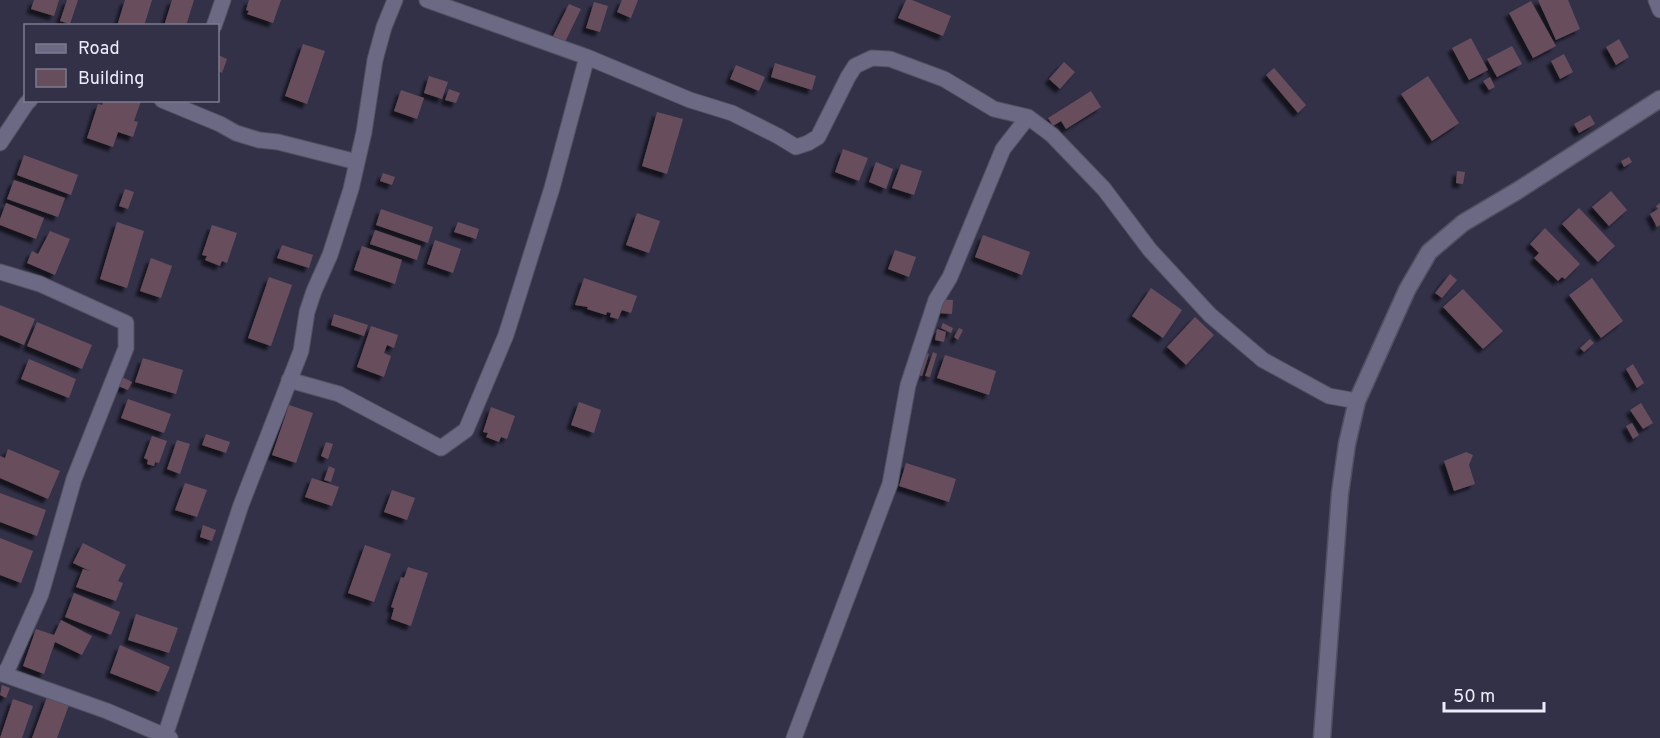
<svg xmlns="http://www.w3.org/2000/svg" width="1660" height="738" font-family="Overpass,sans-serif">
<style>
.building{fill:#674e5c;filter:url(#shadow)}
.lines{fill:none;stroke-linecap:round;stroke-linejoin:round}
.minor-casing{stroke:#515062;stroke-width:17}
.tertiary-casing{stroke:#515062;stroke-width:19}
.minor{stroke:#6b6983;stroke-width:15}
.tertiary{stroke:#6b6983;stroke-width:16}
</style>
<defs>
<filter id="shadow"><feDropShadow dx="-4.5" dy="4.5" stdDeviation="1.5" flood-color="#0009"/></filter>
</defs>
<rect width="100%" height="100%" fill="#333148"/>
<path class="building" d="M34 0H59L54 16 31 9Z
M67 0H78L70 24 60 21Z
M125 0H152L144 26H117Z
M172 0H194L186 26H164Z
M249 0H281L273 23 247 14 249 11 246 10Z
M622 0H638L631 18 617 12Z
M906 0H912L951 16 943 36 898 18Z
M1538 0H1568L1580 29 1556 40Z
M1531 1 1556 46 1533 58 1509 13Z
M594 2 608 6 600 32 586 28Z
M569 4 581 9 565 42 553 36Z
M1471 38 1488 70 1469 80 1452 48Z
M1619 39 1629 57 1616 65 1606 47Z
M303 44 325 51 307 104 285 96Z
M1512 46 1522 64 1497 77 1487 59Z
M1564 54 1573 72 1560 79 1551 61Z
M218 55 227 59 222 73 218 71Z
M1064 62 1075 72 1060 89 1049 79Z
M775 63 816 76 812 90 771 77Z
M736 65 765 77 759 91 730 79Z
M1274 68 1306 105 1298 113 1266 75Z
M429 76 448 82 442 99 424 93Z
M1428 76 1459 123 1432 141 1401 94Z
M1490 77 1495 87 1489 90 1483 81Z
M449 89 460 93 456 103 445 100Z
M401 90 424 98 417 119 394 111Z
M1091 91 1101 107 1066 129 1061 121 1053 126 1048 118Z
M104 100 141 101 134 121 138 122 133 137 118 132 113 147 87 138 98 104 102 105Z
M657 112 683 119 667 174 642 166Z
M1590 115 1595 124 1579 133 1574 124Z
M843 149 868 158 859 181 835 172Z
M24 155 78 175 71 195 17 175Z
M1629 157 1632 162 1624 167 1621 161Z
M876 162 893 169 886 189 869 182Z
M901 164 922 171 914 195 892 188Z
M1457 171 1465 172 1463 184 1456 183Z
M383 173 395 177 392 185 380 181Z
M14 180 65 198 58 217 7 199Z
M125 189 134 192 128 209 119 206Z
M1611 191 1627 210 1609 226 1592 207Z
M6 203 44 218 36 239 0 225V219Z
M1660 203V225L1657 227 1650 214 1658 209 1656 206Z
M1579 208 1615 246 1598 262 1562 224Z
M381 209 433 227 428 243 376 225Z
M637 213 660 221 649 253 626 245Z
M117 222 144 231 127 288 100 279Z
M458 222 479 229 476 239 454 232Z
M212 225 237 233 227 263 222 261 220 266 205 260 207 256 202 255Z
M1545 228 1580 264 1565 279 1562 277 1558 281 1534 258 1539 253 1530 244Z
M375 230 421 246 417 260 370 244Z
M50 231 70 239 55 275 27 263 32 251 38 254Z
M983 235 1030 252 1022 275 975 257Z
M435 240 461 249 453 273 427 264Z
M282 245 313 255 309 268 277 258Z
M362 246 402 260 395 284 354 270Z
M895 250 916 257 909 277 888 269Z
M151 258 172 266 161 298 140 291Z
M1450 274 1457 280 1442 298 1435 293Z
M269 277 292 285 271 346 248 338Z
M584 278 637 296 631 313 622 310 618 319 610 317 611 313 607 312 606 315 587 309 588 307 575 305Z
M1592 278 1623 321 1601 338 1569 295Z
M1151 288 1182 310 1163 338 1132 316Z
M1463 289 1503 331 1483 349 1443 307Z
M937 299 953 300 952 314 937 313Z
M0 305 35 319 24 345 0 335Z
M334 314 368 325 364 336 331 325Z
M1195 317 1214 335 1186 365 1167 347Z
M37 322 92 345 82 369 27 346Z
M943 323 953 328 951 333 941 328Z
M371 326 398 335 394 348 387 345 384 353 391 356 384 377 357 367Z
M959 328 963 330 958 340 954 337Z
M937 329 946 332 944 342 935 340Z
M1590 339 1594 343 1584 352 1580 348Z
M922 352 929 354 922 376 915 374Z
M933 352 937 354 930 377 925 376Z
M945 355 996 371 989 395 937 378Z
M143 358 183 370 176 394 135 382Z
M29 359 76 379 69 398 21 379Z
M1633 364 1644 383 1637 388 1626 369Z
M122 377 132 382 128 390 118 386Z
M128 399 171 414 164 433 121 418Z
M579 402 601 410 594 433 571 425Z
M1641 403 1653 423 1643 429 1630 410Z
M289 405 313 413 296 463 272 455Z
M491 407 515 416 507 439 501 437 499 442 486 437 488 433 483 432Z
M1632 423 1639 435 1633 439 1626 426Z
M206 434 230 442 226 453 202 445Z
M152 436 167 441 159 463 155 462 154 466 147 464 148 460 144 458Z
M177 440 190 444 180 474 167 469Z
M326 442 333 444 328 459 321 456Z
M8 449 60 471 48 499 0 478V456L5 458Z
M1466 452 1473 455 1469 465 1475 484 1454 491 1444 461Z
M906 463 956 479 949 502 899 486Z
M329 466 335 469 331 482 324 480Z
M312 478 339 487 332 506 305 497Z
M185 483 207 490 197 517 175 510Z
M392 490 415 498 407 520 384 512Z
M0 493 46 510 37 536 0 522Z
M203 525 216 530 212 541 200 537Z
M0 538 33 551 21 583 0 575Z
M83 543 126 565 118 581 123 583 116 601 76 587 83 569 90 571 73 563Z
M365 545 391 554 374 602 348 593Z
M408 567 428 573 411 626 391 619 394 608 391 607 401 577 404 578Z
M74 593 120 612 111 635 65 617Z
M136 614 178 628 169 653 128 640Z
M61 620 92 636 82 655 55 642 44 674 23 666 36 629 54 635Z
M120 645 170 667 159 692 110 673Z
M2 685 10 688 6 698 0 695Z
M47 697 69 705 57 738H32Z
M13 699 33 706 22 738H0Z"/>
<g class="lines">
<g class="minor-casing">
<path id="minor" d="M427 0 587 57 690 100 732 113 778 136 796 147 808 143 818 137 848 77 855 66 872 58 890 59 944 79 994 109 1028 117 1052 135 1104 189 1150 250 1210 315 1263 360 1329 396 1357 401
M1656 0 1660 10
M214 26 223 0
M162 100 220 124 236 133 259 140 278 142 357 162
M0 143 26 104 30 100
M0 272 40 284 126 323V348L74 479 41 594 5 675
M289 380 339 394 441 448 466 430 506 335 552 188 587 57
M0 673 107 711 170 738
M165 736 241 505 301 351 307 312 314 291 330 255 351 189 364 132 375 60 384 27 395 0
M794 738 890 484 908 385 936 300 950 277 1003 149 1028 117"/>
</g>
<g class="tertiary-casing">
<path id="tertiary" d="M1322 738 1340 493 1347 444 1357 401 1407 290 1429 252 1463 223 1517 191 1660 99"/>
</g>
<use href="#minor" class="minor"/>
<use href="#tertiary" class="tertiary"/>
</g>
<rect x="24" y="24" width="195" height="78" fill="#333148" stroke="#7d7b8f" stroke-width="1.5"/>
<rect x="36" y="44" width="30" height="9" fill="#6b6983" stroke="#7d7b8f" stroke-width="1.5"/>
<text x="78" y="54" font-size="18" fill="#ebebf9">Road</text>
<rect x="36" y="69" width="30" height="18" fill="#674e5c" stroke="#7d7b8f" stroke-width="1.5"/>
<text x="78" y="84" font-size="18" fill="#ebebf9">Building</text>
<path d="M1444 702v9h100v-9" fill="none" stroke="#ebebf9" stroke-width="3"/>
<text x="1453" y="702" font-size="18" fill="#ebebf9" stroke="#333148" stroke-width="4.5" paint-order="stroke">50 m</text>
</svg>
